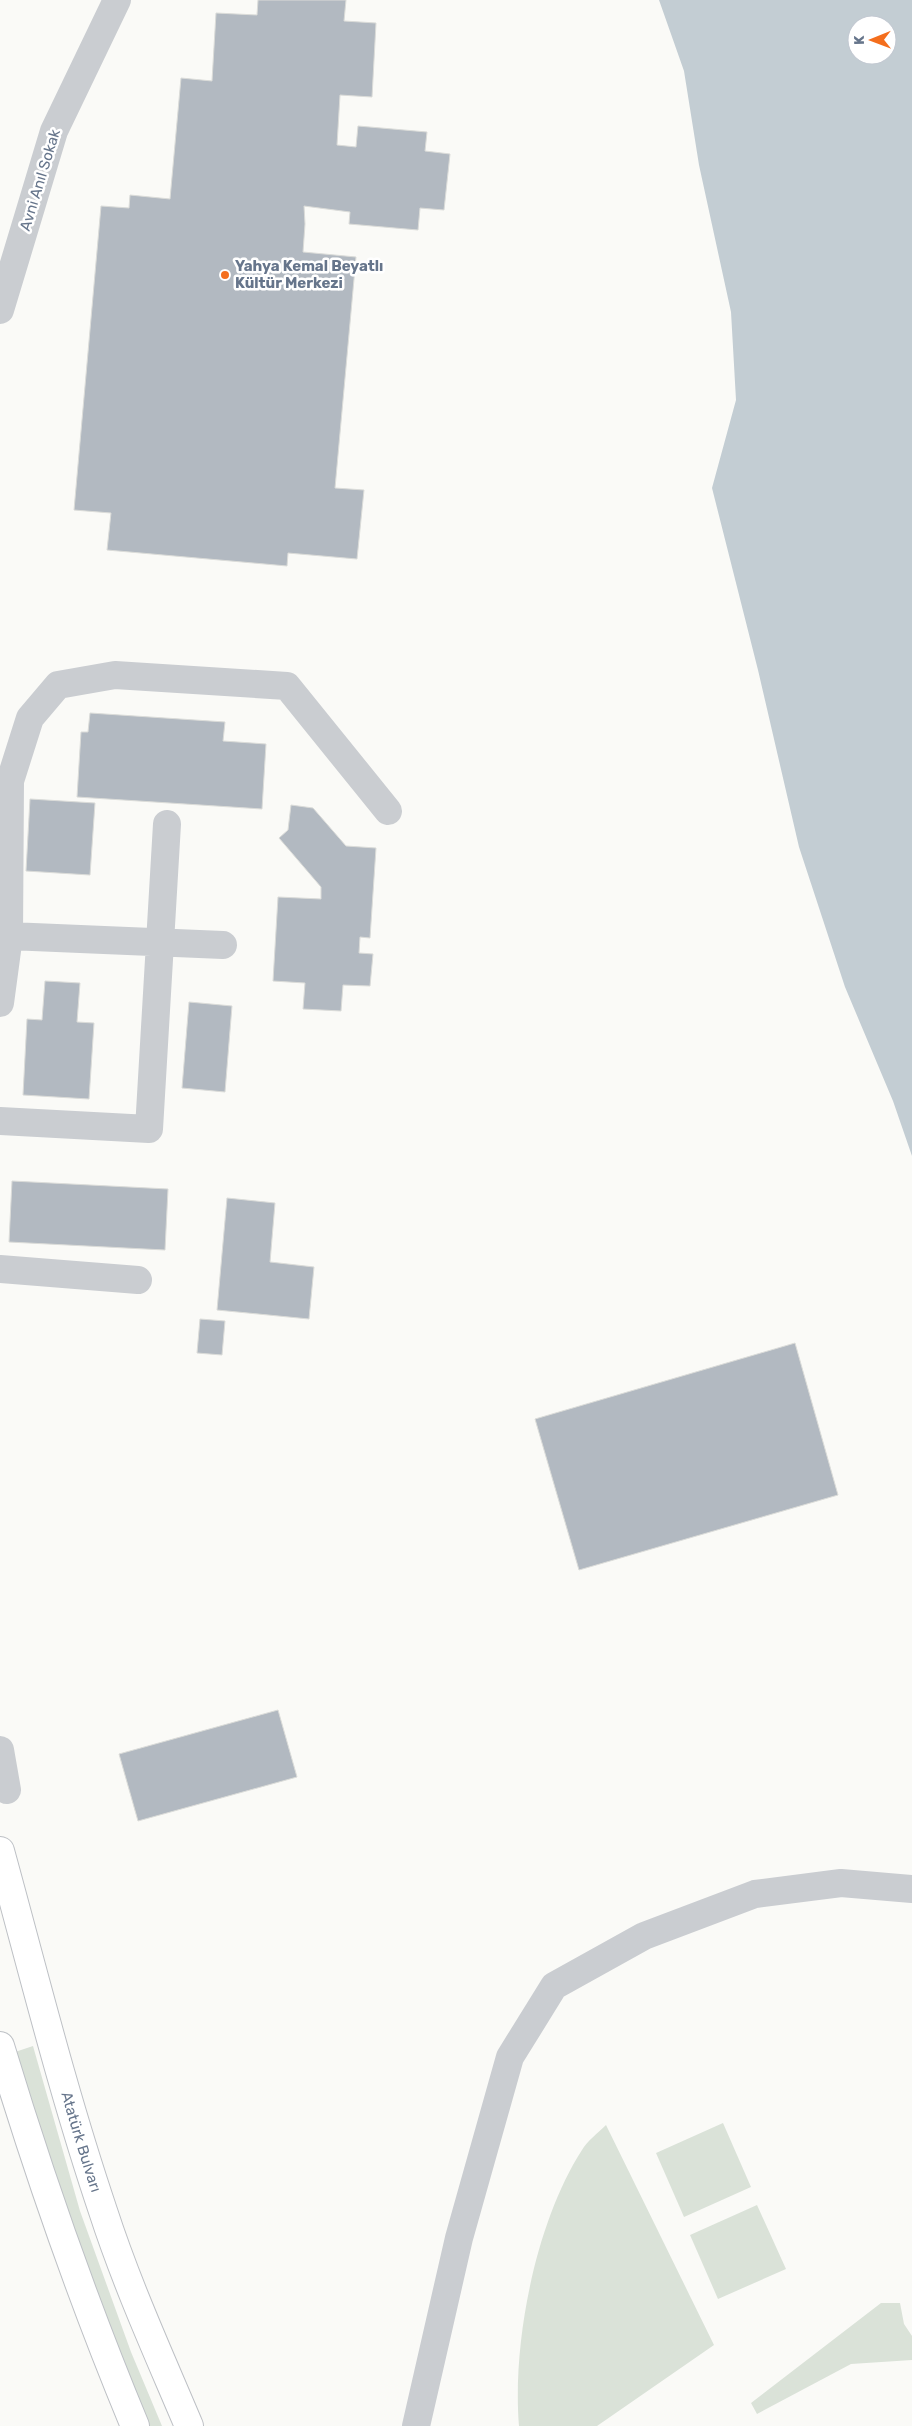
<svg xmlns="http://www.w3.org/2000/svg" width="912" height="2426" font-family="Rubik,sans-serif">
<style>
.green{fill:#dae2d8}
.water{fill:#c3cdd3;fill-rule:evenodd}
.building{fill:#b2b9c1;stroke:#dbdcd9}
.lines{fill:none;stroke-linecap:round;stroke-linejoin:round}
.major-casing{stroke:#bdc0c5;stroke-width:30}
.minor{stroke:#cacdd1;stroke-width:28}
.major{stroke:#fff;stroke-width:28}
.poi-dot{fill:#f46e1d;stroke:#fff;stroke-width:2}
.labels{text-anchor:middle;stroke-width:5;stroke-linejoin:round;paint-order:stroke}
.street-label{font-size:15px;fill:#66758b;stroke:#fff}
.poi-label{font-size:15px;font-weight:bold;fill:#66758b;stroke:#fff;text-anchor:start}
</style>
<rect width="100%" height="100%" fill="#fafaf7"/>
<path class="green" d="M33 2046 80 2211 131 2352 162 2426H145L116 2359 15 2052Z
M723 2123 751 2187 684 2217 656 2153Z
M606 2125 714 2345 597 2426H519C512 2342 536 2221 582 2150 587 2141 598 2133 606 2125Z
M757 2205 786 2269 718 2299 690 2235Z
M881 2303H900L904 2324 912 2336V2360L851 2364 757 2414 751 2403Z"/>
<path class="water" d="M659 0H912V1156L893 1101 845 987 799 847 758 670 712 488 736 400 731 312 699 165 684 71ZM857 25H887V55H857Z"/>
<path class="building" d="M258 0H346L344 21 376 23 372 97 340 95 337 145 356 147 358 126 427 132 425 151 450 154 444 210 420 208 418 230 349 224 350 212 304 206 305 224 303 252 356 257 335 488 364 490 357 559 288 553 287 566 107 550 111 513 74 510 101 206 129 208 130 195 170 199 181 78 212 81 216 13 257 15Z
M90 713 225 722 223 741 266 744 262 809 77 797 81 732H88Z
M30 799 95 803 90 875 26 871Z
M291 805 313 808 346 846 376 848 370 938 360 937 359 953 373 954 370 986 343 985 341 1011 303 1009 305 983 273 981 278 897 321 899V887L279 838 288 830Z
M45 981 80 983 77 1022 94 1023 89 1099 23 1095 27 1019 42 1020Z
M189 1002 232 1006 225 1092 182 1088Z
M12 1181 168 1189 165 1250 9 1242Z
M227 1198 275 1203 270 1262 314 1267 309 1319 217 1310Z
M200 1319 225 1321 222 1355 197 1353Z
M795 1343 838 1495 579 1570 535 1419Z
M278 1710 297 1777 138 1821 119 1754Z"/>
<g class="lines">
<g class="major-casing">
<g id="major">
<path id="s1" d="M0 1851C33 1971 63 2093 103 2211 127 2285 159 2355 189 2426"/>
<path d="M0 2046C39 2175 83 2301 135 2426"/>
</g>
</g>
<path class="minor" d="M0 310 54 131 117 0
M9 936 223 945
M0 1003 9 936 10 781 30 718 58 685 115 675 287 686 388 811
M0 1121 149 1129 167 824
M0 1269 138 1280
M0 1750 7 1790
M416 2426 459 2238 510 2057 554 1986 644 1936 755 1894 841 1883 912 1889"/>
<use href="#major" class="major"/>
</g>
<circle class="poi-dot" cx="225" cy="275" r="5"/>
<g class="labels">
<g class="street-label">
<text transform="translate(40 180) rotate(-73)" y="5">Avni Anıl Sokak</text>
<text dy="5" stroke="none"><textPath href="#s1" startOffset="302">Atatürk Bulvarı</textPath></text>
</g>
<g class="poi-label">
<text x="235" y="271">Yahya Kemal Beyatlı<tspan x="235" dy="17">Kültür Merkezi</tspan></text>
</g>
</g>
<g transform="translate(872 40) rotate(269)"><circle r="24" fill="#ffffff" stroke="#c2c8d1"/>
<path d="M0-4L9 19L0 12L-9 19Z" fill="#f46e1d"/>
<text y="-8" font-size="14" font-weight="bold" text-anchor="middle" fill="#66758b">K</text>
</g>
</svg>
